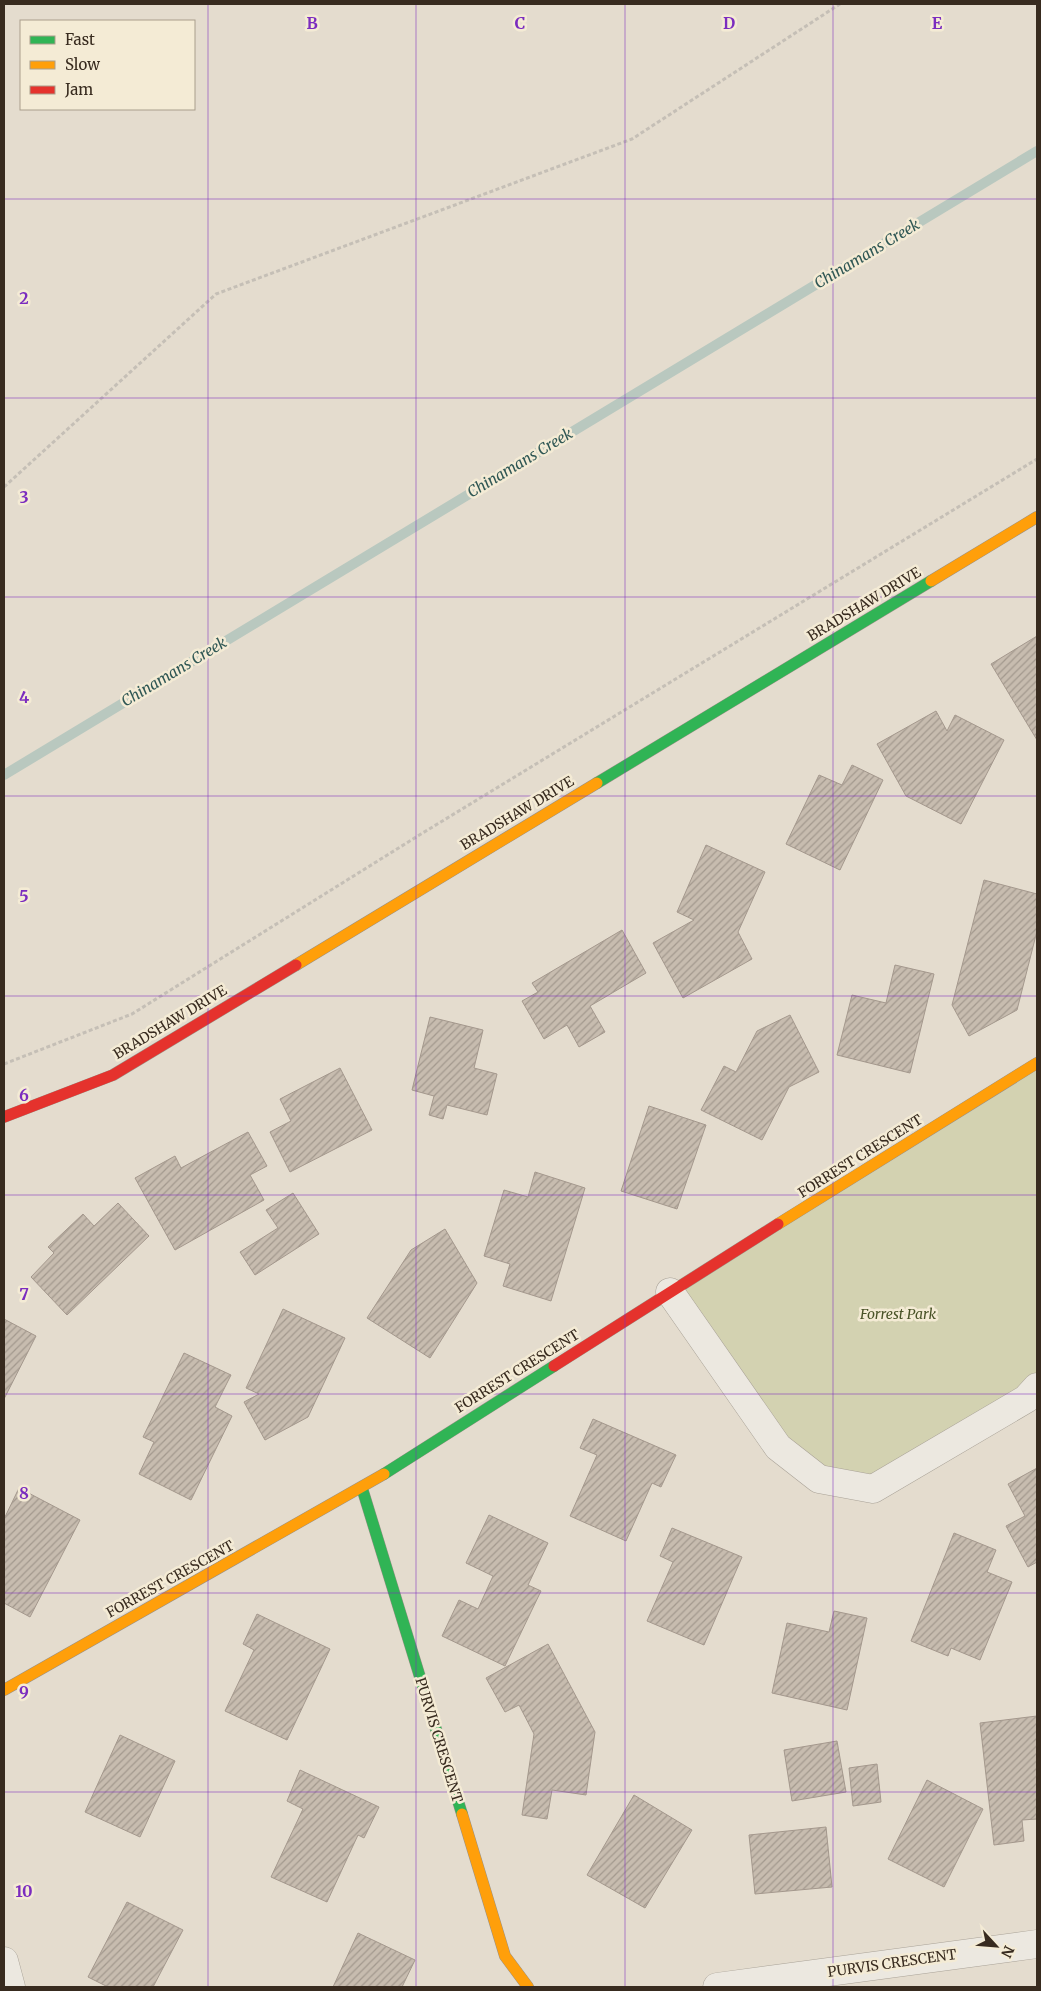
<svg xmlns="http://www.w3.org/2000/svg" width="1041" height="1991" font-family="Merriweather,serif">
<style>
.park{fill:#d3d2b1}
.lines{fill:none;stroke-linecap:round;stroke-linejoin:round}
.stream{stroke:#b9c8bf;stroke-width:10}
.building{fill:url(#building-hatch);stroke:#a4988d}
.street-casing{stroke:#a9a297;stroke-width:29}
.fast-casing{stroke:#999187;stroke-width:12}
.slow-casing{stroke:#999187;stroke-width:12}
.jam-casing{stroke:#999187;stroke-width:12}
.path{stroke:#c5bfb6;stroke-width:3;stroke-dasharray:4 2.5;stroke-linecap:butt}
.street{stroke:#ece8e0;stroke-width:28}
.fast{stroke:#30b455;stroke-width:11}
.slow{stroke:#ff9f0a;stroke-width:11}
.jam{stroke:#e5322d;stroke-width:11}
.grid{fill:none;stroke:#7b2cbf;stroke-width:1;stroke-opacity:0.55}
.labels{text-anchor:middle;stroke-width:5;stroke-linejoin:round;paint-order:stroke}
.street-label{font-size:14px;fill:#382b1f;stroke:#f4ebd5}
.park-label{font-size:14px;font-style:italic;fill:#495327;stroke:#f4ebd5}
.water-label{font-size:15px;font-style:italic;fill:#2f5754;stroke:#f4ebd5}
.grid-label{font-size:16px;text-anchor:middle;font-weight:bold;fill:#7b2cbf;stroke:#f4ebd5;stroke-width:5;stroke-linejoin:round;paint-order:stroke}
</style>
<defs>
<pattern id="building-hatch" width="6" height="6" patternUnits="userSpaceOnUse" patternTransform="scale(1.25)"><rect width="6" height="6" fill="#c7bcaf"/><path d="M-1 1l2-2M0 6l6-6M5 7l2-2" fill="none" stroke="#a3998e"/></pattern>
</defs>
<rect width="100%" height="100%" fill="#e4dcce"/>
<path class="park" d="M1037 1063V1387L873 1489 819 1479 670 1292Z"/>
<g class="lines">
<path class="stream" d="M4 775 1037 151"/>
</g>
<path class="building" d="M1037 636V740L991 664Z
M936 711 947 731 955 715 1004 740 961 824 906 796 877 744Z
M852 765 883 780 840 870 786 844 819 775 842 785Z
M706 845 765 872 738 932 752 959 683 998 653 943 694 920 677 912Z
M984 880 1037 894V931L1017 1010 969 1036 952 1005Z
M622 930 646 973 590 1006 605 1032 579 1047 567 1025 544 1039 522 1001 538 992 532 983Z
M895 965 934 974 910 1073 837 1055 852 995 886 1003Z
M790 1015 819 1072 789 1087 762 1140 701 1110 724 1066 736 1072 757 1031Z
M430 1017 483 1030 474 1068 497 1074 487 1115 447 1105 443 1119 429 1115 434 1096 412 1090Z
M340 1068 372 1130 290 1172 270 1132 291 1121 280 1099Z
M649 1106 706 1125 677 1209 621 1191Z
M248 1132 267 1166 250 1175 264 1200 175 1250 135 1178 175 1156 181 1168Z
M535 1172 585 1188 551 1301 503 1286 510 1264 484 1256 504 1190 528 1197Z
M293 1193 319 1234 255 1275 240 1252 278 1228 266 1210Z
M118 1203 149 1236 67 1315 31 1277 54 1253 48 1247 83 1214 94 1226Z
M445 1229 477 1283 430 1358 367 1318 411 1250Z
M283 1309 345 1338 308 1417 265 1440 244 1402 259 1394 246 1388Z
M4 1319 36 1336 4 1399Z
M184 1353 231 1375 215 1407 232 1416 191 1500 139 1474 154 1442 143 1437Z
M593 1419 676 1455 661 1487 652 1483 626 1541 570 1516 597 1455 580 1448Z
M1037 1468V1562L1028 1567 1006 1526 1025 1516 1008 1484Z
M19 1488 80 1520 30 1617 4 1603V1519Z
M489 1515 548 1543 528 1585 541 1591 505 1666 442 1636 459 1600 478 1609 493 1576 466 1563Z
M672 1528 742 1557 704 1645 647 1621 673 1562 660 1556Z
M954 1533 996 1550 987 1572 1012 1582 980 1660 951 1648 948 1656 911 1641Z
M834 1611 867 1618 847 1710 772 1693 787 1623 829 1632Z
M257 1614 330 1649 287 1740 225 1711 254 1650 243 1644Z
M548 1644 595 1732 586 1795 552 1790 547 1819 522 1815 534 1734 519 1705 505 1712 486 1678Z
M1037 1716V1819L1022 1820 1024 1841 994 1845 980 1723Z
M120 1735 175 1761 140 1837 85 1812Z
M837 1741 846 1792 792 1801 784 1750Z
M877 1764 881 1802 853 1806 849 1768Z
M300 1770 379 1807 364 1838 358 1835 327 1902 271 1877 303 1809 287 1801Z
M927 1780 983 1809 944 1887 888 1859Z
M634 1795 692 1830 645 1908 587 1875Z
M826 1827 832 1887 755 1894 749 1835Z
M127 1902 183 1930 153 1987H108L88 1977Z
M358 1933 415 1960 402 1987H333Z"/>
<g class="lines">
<g class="street-casing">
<path id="street" d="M670 1292 778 1447 819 1479 873 1489 1026 1399 1037 1387
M4 1961 11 1987
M717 1987 1037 1944"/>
</g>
<g class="fast-casing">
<path id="fast" d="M597 783 931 581
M384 1474 554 1366
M362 1488 462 1814"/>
</g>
<g class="slow-casing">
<path id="slow" d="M931 581 1037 517
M296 965 597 783
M778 1224 1037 1063
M4 1690 384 1474
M462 1814 505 1956 528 1987"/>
</g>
<g class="jam-casing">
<path id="jam" d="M4 1117 113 1075 296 965
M554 1366 778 1224"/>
</g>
<path class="path" d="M4 487 216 294 632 139 840 4
M4 1064 132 1014 421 834 1037 459"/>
<use href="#street" class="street"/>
<use href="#fast" class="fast"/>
<use href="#slow" class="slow"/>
<use href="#jam" class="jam"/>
</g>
<path class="grid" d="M208 4V1987M416 4V1987M625 4V1987M833 4V1987M4 199H1037M4 398H1037M4 597H1037M4 796H1037M4 996H1037M4 1195H1037M4 1394H1037M4 1593H1037M4 1792H1037"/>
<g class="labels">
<g class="street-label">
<text transform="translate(864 604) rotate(-31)" y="5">BRADSHAW DRIVE</text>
<text transform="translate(517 813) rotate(-31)" y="5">BRADSHAW DRIVE</text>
<text transform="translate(170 1022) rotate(-31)" y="5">BRADSHAW DRIVE</text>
<text transform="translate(860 1156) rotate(-32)" y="5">FORREST CRESCENT</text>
<text transform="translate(517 1371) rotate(-32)" y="5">FORREST CRESCENT</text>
<text transform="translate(170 1579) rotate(-29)" y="5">FORREST CRESCENT</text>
<text transform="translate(439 1740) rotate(73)" y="5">PURVIS CRESCENT</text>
<text transform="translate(892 1963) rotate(-8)" y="5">PURVIS CRESCENT</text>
</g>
<g class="park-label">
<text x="898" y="1319">Forrest Park</text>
</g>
<g class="water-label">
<text transform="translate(867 254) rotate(-31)" y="5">Chinamans Creek</text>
<text transform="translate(520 463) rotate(-31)" y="5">Chinamans Creek</text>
<text transform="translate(174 672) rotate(-31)" y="5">Chinamans Creek</text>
</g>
</g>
<g class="grid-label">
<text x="312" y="29">B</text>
<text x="520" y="29">C</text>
<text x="729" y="29">D</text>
<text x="937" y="29">E</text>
<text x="24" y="304">2</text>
<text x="24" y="503">3</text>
<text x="24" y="703">4</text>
<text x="24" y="902">5</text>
<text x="24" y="1101">6</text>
<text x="24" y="1300">7</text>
<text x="24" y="1499">8</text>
<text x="24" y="1698">9</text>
<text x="24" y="1897">10</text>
</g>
<rect width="1041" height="1991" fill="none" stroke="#382b1f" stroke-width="10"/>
<rect x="20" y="20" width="175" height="90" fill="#f4ebd5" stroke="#a99e8c"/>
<rect x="30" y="36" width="25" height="8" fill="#30b455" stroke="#a99e8c"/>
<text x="65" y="45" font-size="15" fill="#382b1f">Fast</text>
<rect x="30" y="61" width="25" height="8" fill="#ff9f0a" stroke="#a99e8c"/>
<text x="65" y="70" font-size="15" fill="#382b1f">Slow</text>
<rect x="30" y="86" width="25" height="8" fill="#e5322d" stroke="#a99e8c"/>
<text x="65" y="95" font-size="15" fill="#382b1f">Jam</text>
<g transform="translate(996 1946) rotate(116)" stroke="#f4ebd5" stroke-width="4" paint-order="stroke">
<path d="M0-4L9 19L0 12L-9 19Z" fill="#382b1f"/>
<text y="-8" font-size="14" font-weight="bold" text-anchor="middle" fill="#382b1f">N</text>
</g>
</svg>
